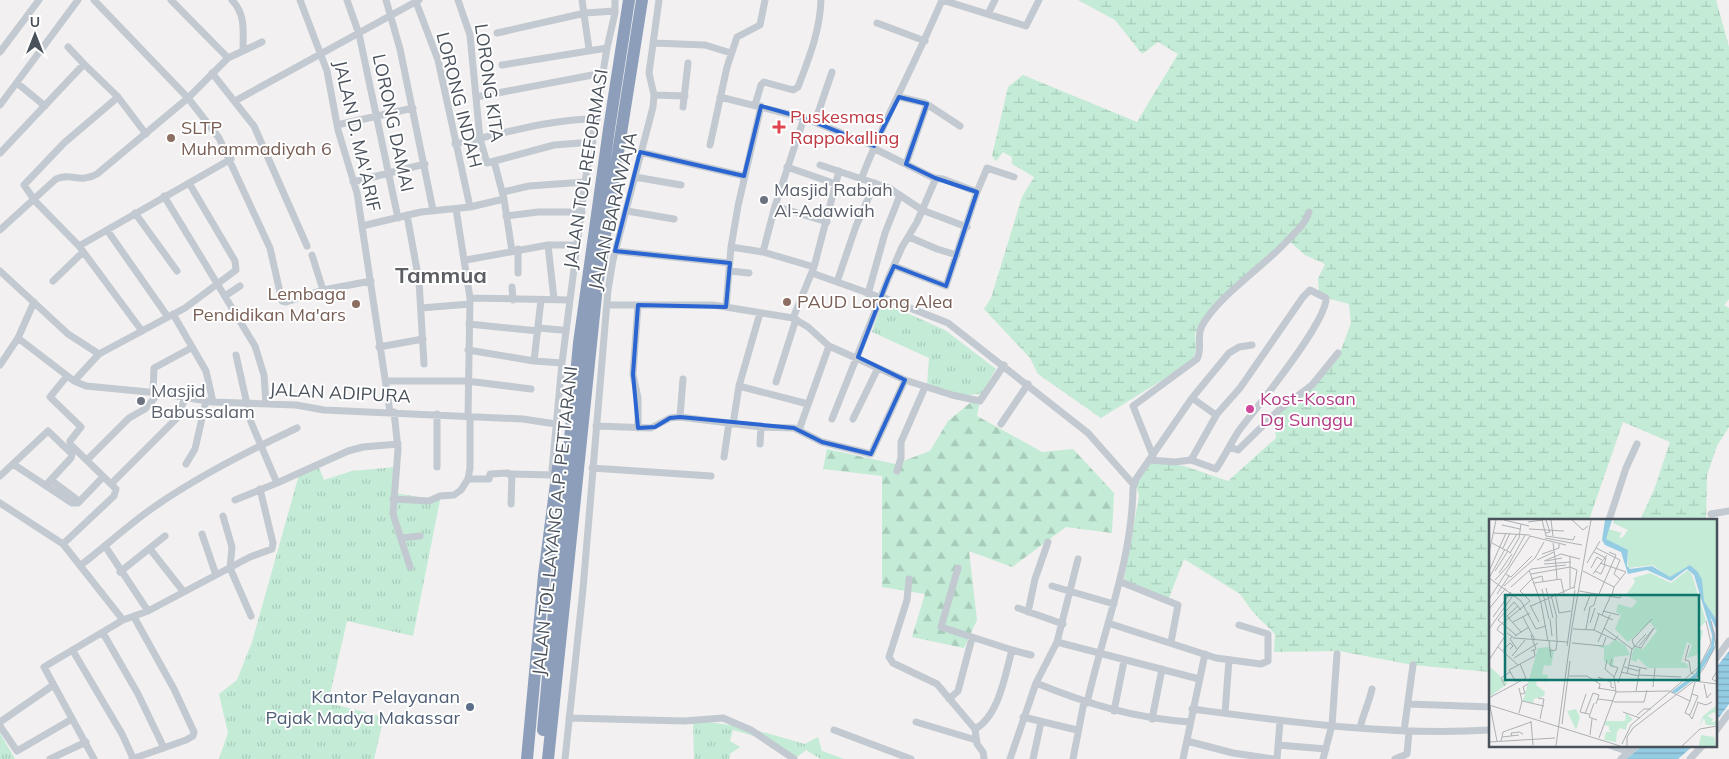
<svg xmlns="http://www.w3.org/2000/svg" width="1729" height="759" font-family="Mulish,sans-serif">
<style>
.grass{fill:url(#grass-tufts)}
.forest{fill:url(#forest-firs)}
.wetland{fill:url(#wetland-marsh)}
.water{fill:url(#water-rules)}
.lines{fill:none;stroke-linecap:round;stroke-linejoin:round}
.minor{stroke:#c2c9d0;stroke-width:7}
.motorway{stroke:#8c9eb9;stroke-width:12}
.marked{fill:none;stroke:#2b65d1;stroke-width:4;stroke-linejoin:round}
.health-dot{fill:#e0444e;stroke:#fff;stroke-width:2}
.education-dot{fill:#8d6e63;stroke:#fff;stroke-width:2}
.worship-dot{fill:#6b7280;stroke:#fff;stroke-width:2}
.hotel-dot{fill:#d1479c;stroke:#fff;stroke-width:2}
.service-dot{fill:#5c6f8a;stroke:#fff;stroke-width:2}
.labels{text-anchor:middle;stroke-width:4;stroke-linejoin:round;paint-order:stroke}
.street-label{font-size:18px;fill:#49515b;stroke:#fff}
.health-label{font-size:18px;fill:#be3a42;stroke:#fff;text-anchor:start}
.education-label{font-size:18px;fill:#785e54;stroke:#fff;text-anchor:start}
.worship-label{font-size:18px;fill:#5b616d;stroke:#fff;text-anchor:start}
.hotel-label{font-size:18px;fill:#b23c85;stroke:#fff;text-anchor:start}
.service-label{font-size:18px;fill:#4e5e75;stroke:#fff;text-anchor:end}
.district-label{font-size:22px;font-weight:bold;fill:#5d5f64;stroke:#fff}
.inset-road{fill:none;stroke:#aeb0b4;stroke-width:1}
.view{fill:#0f766e;fill-opacity:0.15;stroke:#0f766e;stroke-width:2.5}
.inset-edge{fill:none;stroke:#49515b;stroke-width:2.5}
</style>
<defs>
<pattern id="grass-tufts" width="24" height="20" patternUnits="userSpaceOnUse" patternTransform="scale(1.25)"><rect width="24" height="20" fill="#c3ebd6"/><path d="M3 7l-1-3M5 7V3M7 7l1-3M15 17l-1-3M17 17v-4M19 17l1-3" fill="none" stroke="#a9cbba"/></pattern>
<pattern id="forest-firs" width="22" height="20" patternUnits="userSpaceOnUse" patternTransform="scale(1.25)"><rect width="22" height="20" fill="#c3ebd6"/><path d="M5 1l3.5 6h-7zM16 11l3.5 6h-7z" fill="#a9cbba"/></pattern>
<pattern id="wetland-marsh" width="20" height="14" patternUnits="userSpaceOnUse" patternTransform="scale(1.25)"><rect width="20" height="14" fill="#c3ebd6"/><path d="M1 5h8M5 5V1M11 12h8M15 12V8" fill="none" stroke="#a9cbba"/></pattern>
<pattern id="water-rules" width="6" height="5" patternUnits="userSpaceOnUse" patternTransform="scale(1.25)"><rect width="6" height="5" fill="#94cce4"/><path d="M0 2.5h6" fill="none" stroke="#7ba8bc"/></pattern>
</defs>
<rect width="100%" height="100%" fill="#f2f0f0"/>
<path class="grass" d="M882 302 945 330 996 369 981 394 950 396 927 385 929 358 872 332Z
M318 465 324 480 352 471 395 467 393 493 440 500 413 636 347 621 328 703 384 717 374 759H219L228 733 219 694 237 680 252 642 299 475Z
M693 720 745 727 805 744 818 737 822 751 844 759H821L806 750 797 757 771 748V741L733 730 730 741 740 747 730 754 729 759H694Z
M0 733 15 759H0Z"/>
<path class="forest" d="M981 394 977 416 1042 452 1073 449 1114 493 1112 533 1066 527 1012 567 969 551 977 620 964 648 912 637 925 594 882 587V476L823 469 827 449 895 464 930 451 948 421Z"/>
<path class="wetland" d="M1078 0H1716L1729 47V299L1724 305 1729 308V427L1717 446 1707 475 1706 520H1640L1654 490 1670 442 1623 422 1589 520H1490V672L1413 665 1339 651 1274 652 1275 634 1252 611 1240 594 1184 559 1169 598 1124 580 1139 496 1136 485 1152 461 1184 466 1228 481 1276 438 1274 417 1340 353 1351 323 1349 304 1327 298 1319 292 1318 279 1325 264 1305 255 1288 240 1208 313 1195 334 1196 348 1194 357 1188 364 1101 418 1038 374 1030 358 984 309 991 298 1022 197 1034 177 1012 164V157L1003 152 996 161 992 156 1008 87 1023 75 1137 122 1178 54 1158 42 1142 54 1115 20Z"/>
<path class="water" d="M1729 651V704L1715 723V669Z
M1643 745H1694L1678 759H1626Z"/>
<g class="lines">
<path class="minor" d="M94 0 188 98 219 138 270 248 282 301 286 302 323 290 371 281
M232 0C246 15 243 31 243 51
M300 0 327 71 338 130 357 193 390 412
M347 0 359 34 398 218
M386 0 400 49 433 210
M458 0 470 35 480 139 487 163 554 145 593 142
M582 0 589 49
M942 0 1026 26 1039 0
M416 2 438 60 470 207
M988 14 995 0
M877 23 925 41
M497 33 585 13 615 11
M653 43 705 45 731 53
M68 47 84 64
M0 52 39 0
M228 58 262 42
M502 65 607 48
M212 73 254 126 307 246
M17 83 45 106
M654 95 685 96
M118 97 64 143 24 185 35 201 79 246 142 331
M476 97 603 73
M720 97 804 118 874 146
M899 97 925 103 960 126
M235 101 419 0
M0 105 78 0
M755 105 761 85 764 82 793 90 798 87C809 58 820 31 821 0
M683 107 688 63
M815 122 832 72
M337 125 413 108
M455 144C502 134 548 119 597 119
M710 145 727 67 737 37 760 25 765 0
M873 148 934 178 943 179 977 192 987 168 1014 177
M640 152 744 176
M0 153 84 64 118 97 146 134
M494 161 504 199 512 251
M906 164 927 104
M820 165 889 188 922 210 967 227
M787 167 836 184
M635 177 681 185
M862 177C885 117 917 60 942 0
M353 182 425 164
M503 192 529 186 585 182
M164 196 255 346 264 375 266 404
M775 206 827 222
M456 209 470 298 468 417
M627 211 674 219
M135 213 177 271
M407 215 419 281 424 364
M506 216 538 212H582
M362 226 421 212 470 207 504 199
M0 230 56 179C71 172 80 184 97 174L188 98 228 58 171 0
M107 230 168 317
M909 237 937 249 957 255
M548 245 554 299
M79 246 231 159
M731 247 763 252 814 267
M518 249V273
M615 251 730 263
M763 252 775 206 804 118
M312 255 323 290
M466 260 548 245H577
M894 266 946 286 977 192
M0 271 68 334 99 354
M730 271 749 273
M812 273 882 298
M53 281 83 252
M837 282 856 226 875 183
M512 287 513 300
M868 294 885 233 900 195
M225 296 240 286
M882 297 948 323 1088 433 1134 485
M470 298 570 300
M607 305H713L793 318 808 327 829 346 905 380 952 395 980 401 1004 365
M726 307 731 247 738 206 761 106
M421 308 470 304
M173 314 206 371 213 402
M793 318 814 267 839 171
M469 324 538 331
M539 328 561 330
M18 338 74 381 86 386 159 393 213 402 296 405 324 410 523 419 556 424
M379 347 423 339
M468 350 534 361 562 363
M534 361 541 300
M0 365 18 338 34 302
M67 376 50 397 81 427 70 441V444L111 484
M74 381 99 354 185 308 236 270 235 261 189 183
M386 381H467L531 389
M776 382 796 319
M739 386 808 404
M153 393 154 368 191 348
M1192 398 1216 415
M394 412 398 449 393 514 410 567
M680 417 683 379
M832 419 888 279 902 247 917 222 936 178
M853 419 878 368
M733 424 739 386 760 313
M1001 424 1028 384
M596 426 651 428 670 418 680 417 761 427 794 428 822 442 871 454 905 380
M638 428V398L633 374 638 305
M799 430 829 346
M760 444 761 427
M1230 447 1238 450 1280 409 1312 385 1338 353
M1153 456 1133 406 1197 359C1203 349 1196 337 1202 326 1217 297 1263 267 1286 242 1295 232 1305 225 1309 212
M724 457 729 423
M87 460 129 418 145 409 159 393
M1149 460 1175 462 1191 460 1216 469C1225 456 1231 442 1240 429 1258 406 1327 322 1326 298L1310 290 1303 297 1240 388 1217 414 1191 460
M13 464 72 503H78L103 477
M186 464 195 449 206 401
M437 467V414
M592 468 711 476
M552 470 562 363 585 182 607 48 615 13V0
M897 471 901 458V442L925 387
M0 476 48 431 72 454 71 458 46 485
M468 479H489L490 474 508 473 511 476
M51 480 79 501
M277 483 348 451 363 447 398 444
M393 499 429 501 440 496 454 495 461 490 468 479 470 468V417
M235 500 277 483 251 422 236 355
M0 503 63 544 123 620
M511 504 512 474 552 475
M1711 514 1729 511
M223 516 232 547 230 568 251 616
M1609 520 1626 468 1637 444
M202 534 216 575
M401 538 420 536
M63 544 114 496 116 489 111 484 178 417 185 398
M105 546 148 611
M150 549 183 591
M81 565C103 548 124 529 147 512 191 480 248 451 297 428
M958 568 941 627 1012 650C1005 675 999 716 975 729
M120 572 165 536
M909 579 907 600 889 657 893 663 937 684 975 729 977 744 983 752 984 759
M1121 582 1178 605 1171 642
M1052 586 1114 604
M1018 608 1063 624
M1028 612 1035 579 1048 542
M1108 623 1216 658 1261 664 1268 661V634L1239 625
M103 633 138 694 164 748
M1057 642 1199 679
M1012 650 1031 655
M73 651 122 734 133 758
M1715 660 1729 641
M1036 683C1088 704 1133 718 1190 722
M949 699 958 691 972 638
M1087 703C1103 631 1132 562 1133 488L1136 479 1192 398 1229 353 1239 347 1252 345
M1408 704 1490 707
M1192 709C1291 722 1390 736 1490 730
M1114 711 1124 661
M1225 713 1229 660
M1023 717 1077 730
M569 718 684 721 723 718 751 730 794 759
M1152 719 1162 669
M0 722 52 686
M916 722 976 740
M0 726 17 751 72 719
M1360 728C1363 714 1369 703 1372 689
M834 730 911 759
M1404 731 1413 665
M1715 732 1729 713
M1187 741 1233 753 1273 759
M1278 745 1326 749
M1609 745 1629 752
M50 759 86 742
M94 759 44 667 123 620 148 611 250 557 272 549 273 543 260 489
M132 759 186 740 193 736 194 732 174 689 134 617
M565 759 583 589 608 290 613 260 653 107 654 95 649 73 659 0
M1010 759 1036 683 1057 642 1078 559
M1033 759 1041 722
M1073 759 1084 702
M1183 759 1205 654
M1277 759 1280 721
M1323 759 1332 725 1337 654
M1395 759 1407 754 1409 732
M1621 759 1637 745
M1690 759 1703 745"/>
<path class="motorway" d="M543 730 579 343 609 129 629 0
M527 759 544 575 560 453
M548 759 597 286 642 0"/>
</g>
<path class="marked" d="M899 97 927 104 906 164 935 178 977 192 946 286 894 266 888 279 858 357 905 380 871 454 822 442 794 428 680 417 670 418 655 427 638 428 633 374 638 305 726 307 730 263 615 251 640 152 744 176 761 106 804 118 874 146Z"/>
<path class="health-dot" d="M776.5 119.5h5v5h5v5h-5v5h-5v-5h-5v-5h5z"/>
<g class="education-dot">
<circle cx="171" cy="138" r="5"/>
<circle cx="787" cy="302" r="5"/>
<circle cx="356" cy="304" r="5"/>
</g>
<g class="worship-dot">
<circle cx="764" cy="200" r="5"/>
<circle cx="141" cy="401" r="5"/>
</g>
<circle class="hotel-dot" cx="1250" cy="409" r="5"/>
<circle class="service-dot" cx="470" cy="707" r="5"/>
<g class="labels">
<g class="street-label">
<text transform="translate(489 83) rotate(82)" y="6">LORONG KITA</text>
<text transform="translate(459 100) rotate(76)" y="6">LORONG INDAH</text>
<text transform="translate(393 123) rotate(78)" y="6">LORONG DAMAI</text>
<text transform="translate(357 136) rotate(77)" y="6">JALAN D. MA'ARIF</text>
<text transform="translate(586 169) rotate(-81)" y="6">JALAN TOL REFORMASI</text>
<text transform="translate(613 211) rotate(-77)" y="6">JALAN BARAWAJA</text>
<text transform="translate(340 393) rotate(3)" y="6">JALAN ADIPURA</text>
<text transform="translate(555 521) rotate(-84)" y="6">JALAN TOL LAYANG A.P. PETTARANI</text>
</g>
<g class="health-label">
<text x="790" y="123">Puskesmas<tspan x="790" dy="21">Rappokalling</tspan></text>
</g>
<g class="education-label">
<text x="181" y="134">SLTP<tspan x="181" dy="21">Muhammadiyah 6</tspan></text>
<text x="346" y="300" text-anchor="end">Lembaga<tspan x="346" dy="21">Pendidikan Ma'ars</tspan></text>
<text x="797" y="308">PAUD Lorong Alea</text>
</g>
<g class="worship-label">
<text x="774" y="196">Masjid Rabiah<tspan x="774" dy="21">Al-Adawiah</tspan></text>
<text x="151" y="397">Masjid<tspan x="151" dy="21">Babussalam</tspan></text>
</g>
<g class="hotel-label">
<text x="1260" y="405">Kost-Kosan<tspan x="1260" dy="21">Dg Sunggu</tspan></text>
</g>
<g class="service-label">
<text x="460" y="703">Kantor Pelayanan<tspan x="460" dy="21">Pajak Madya Makassar</tspan></text>
</g>
<g class="district-label">
<text x="441" y="283">Tammua</text>
</g>
</g>
<g transform="translate(1489 519)">
<rect width="228" height="228" fill="#f2f0f0"/>
<path d="M60 128 65 132 62 147 55 146 53 155 59 156 57 163 48 161 47 166 56 173 55 177 45 180 44 184 34 182 49 129ZM0 147 19 164 2 177 0 175ZM87 190 91 198 87 211 78 192ZM137 194 144 200 138 205 137 211 131 209 128 213 127 223 115 221 117 213H123L120 211V207L115 206 117 202H136Z" fill="#c3ebd6"/>
<path d="M126 120 136 126 141 136 125 138 124 149 115 142V129L108 128 120 126ZM212 216 225 218 227 227H210Z" fill="#c3ebd6"/>
<path d="M125 1H227V100L215 82 209 53 201 46 181 59 164 46 139 49V31L119 23 116 18 119 10 133 14 130 18 133 19 139 11 124 4ZM199 51 203 56 217 102 210 110 214 112 208 136 198 139 203 126 198 123 197 126 192 143 197 144 200 149H159L149 139 147 143 142 141 145 128 154 130 168 112 161 103 139 123 126 110 132 96 127 93 129 85 143 89 148 82 137 76 146 63 144 59 161 54 182 64ZM227 187V195L225 193 218 197 224 200 222 204 227 202V206H217L215 199 210 208 214 197Z" fill="#c3ebd6"/>
<path d="M116 1H123L117 20 139 31 138 47 141 50 163 47 181 58 201 46 209 53 213 61 215 82 227 100V110L221 97 226 115 225 131 208 158 187 174 182 173 206 155 222 127 223 116 205 56 198 50 182 62 158 51 139 55 132 33 116 26 113 21Z" fill="#94cce4"/>
<path class="inset-road" d="M15 1 40 7M53 1 57 17M57 1 61 13 57 14M62 1 64 17M83 1 94 11 99 7M39 3 54 1M13 6 31 10M40 10 75 12M5 14 41 16M41 17 77 26M57 17 84 21 86 17M56 19 93 26M3 24 22 34M14 29 21 14M107 29 131 41 125 55 131 60M18 31 28 15M105 33 117 39 115 46M0 34 7 1M21 34 30 19 32 5M53 35 70 29V25M48 41 65 33M55 42 72 35 91 40M57 42 73 39M98 44 111 22M111 44 137 53 125 68M55 45 82 43M81 48 88 51 85 70M102 49 108 38 113 41M1 50 17 14M40 51 52 84 59 122M6 52 19 32M94 52 125 68 123 76M106 52 112 55 116 46M10 54 23 35M17 55 22 58 43 37M42 55 81 48M104 55 118 36M0 59 32 82 47 110 57 107M0 59 16 30M68 60 67 47 77 46M6 61 19 47 36 16M45 64 72 60 75 75M15 67 46 39 55 23M22 68 42 50 67 47 64 24M57 69 64 99M81 69V37M53 70 60 100M31 72 43 60 53 57 54 62M90 72 131 79 133 75M66 74 70 94 82 92M8 75 20 57M110 75 127 36 120 33M62 76 68 99M0 80 41 17M41 86 50 103M29 87 18 97 32 113M42 87 85 68M101 88 105 86 108 75M0 90 17 69M95 92 102 74M114 92 130 96M108 94 124 101M113 96 122 76M4 98 22 73M34 98 46 121M67 99 68 123M61 100 63 117M24 103 41 94M101 104 106 89M115 109 143 130M0 110 25 75M84 110 105 111 126 121 129 117M97 110 101 88M105 111 110 95M18 114 25 119 78 123M15 116 8 111 10 107 41 82 31 72M27 116 9 101 25 83 32 91M26 117 40 108M23 118 21 120 28 130M60 122 62 139M109 123 121 96M83 124 114 127 117 118M200 126 196 141 200 142 202 154 205 155M78 127 86 71M145 127 152 129 165 109 150 127M145 127 143 121 163 100M9 128 29 146M14 131 21 124 24 127 21 130M42 132 47 130 42 116M60 132 67 131 68 123M23 137 36 121M25 139 49 124M123 140 121 146 129 149 125 158M0 141 16 117M140 146 158 150M135 148 150 152M228 152 223 160 228 163M132 153 150 157M138 155 143 130 157 115M150 156 192 158M80 157H98L111 165 110 170M109 158 122 163V168L125 169M205 162 228 165M27 163 20 151 46 137 45 131M129 164 137 139M215 165 218 179 222 174M16 167 12 159 21 153M164 168 166 149M109 169 127 172M147 172 151 149M127 173 180 172 201 182 196 194 201 196 209 177 203 175M32 175 36 174 34 168 39 165M97 175 91 193 100 195M0 179 37 159 31 145M49 179 55 180 51 200M109 180 125 182M33 182 55 187M201 182 206 163M125 183H155L158 171M208 183 217 186 223 183M105 184 100 198 108 201M0 186 131 227M1 187 8 222M134 193 151 199M30 194 33 182 30 169M96 195 104 174 110 176 107 185M148 196 155 190H162M200 196 203 200 209 184M42 202 44 226M73 205 81 142M101 216 103 200M23 217 22 214 30 213 34 215M13 218 30 216M110 219 127 173 125 158 116 150 118 141M12 222 14 213 42 203M0 223 66 219M133 225 142 206 210 148 222 124 217 102M67 227 83 108 102 1M138 227V218L144 209 205 162 215 149 227 126 222 102M193 227 211 210 228 207"/>
<path class="view" d="M16 76H210V161H16Z"/>
<rect width="228" height="228" class="inset-edge"/>
</g>
<g transform="translate(35 35)" stroke="#ffffff" stroke-width="4" paint-order="stroke">
<path d="M0-4L9 19L0 12L-9 19Z" fill="#49515b"/>
<text y="-8" font-size="14" font-weight="bold" text-anchor="middle" fill="#49515b">U</text>
</g>
</svg>
